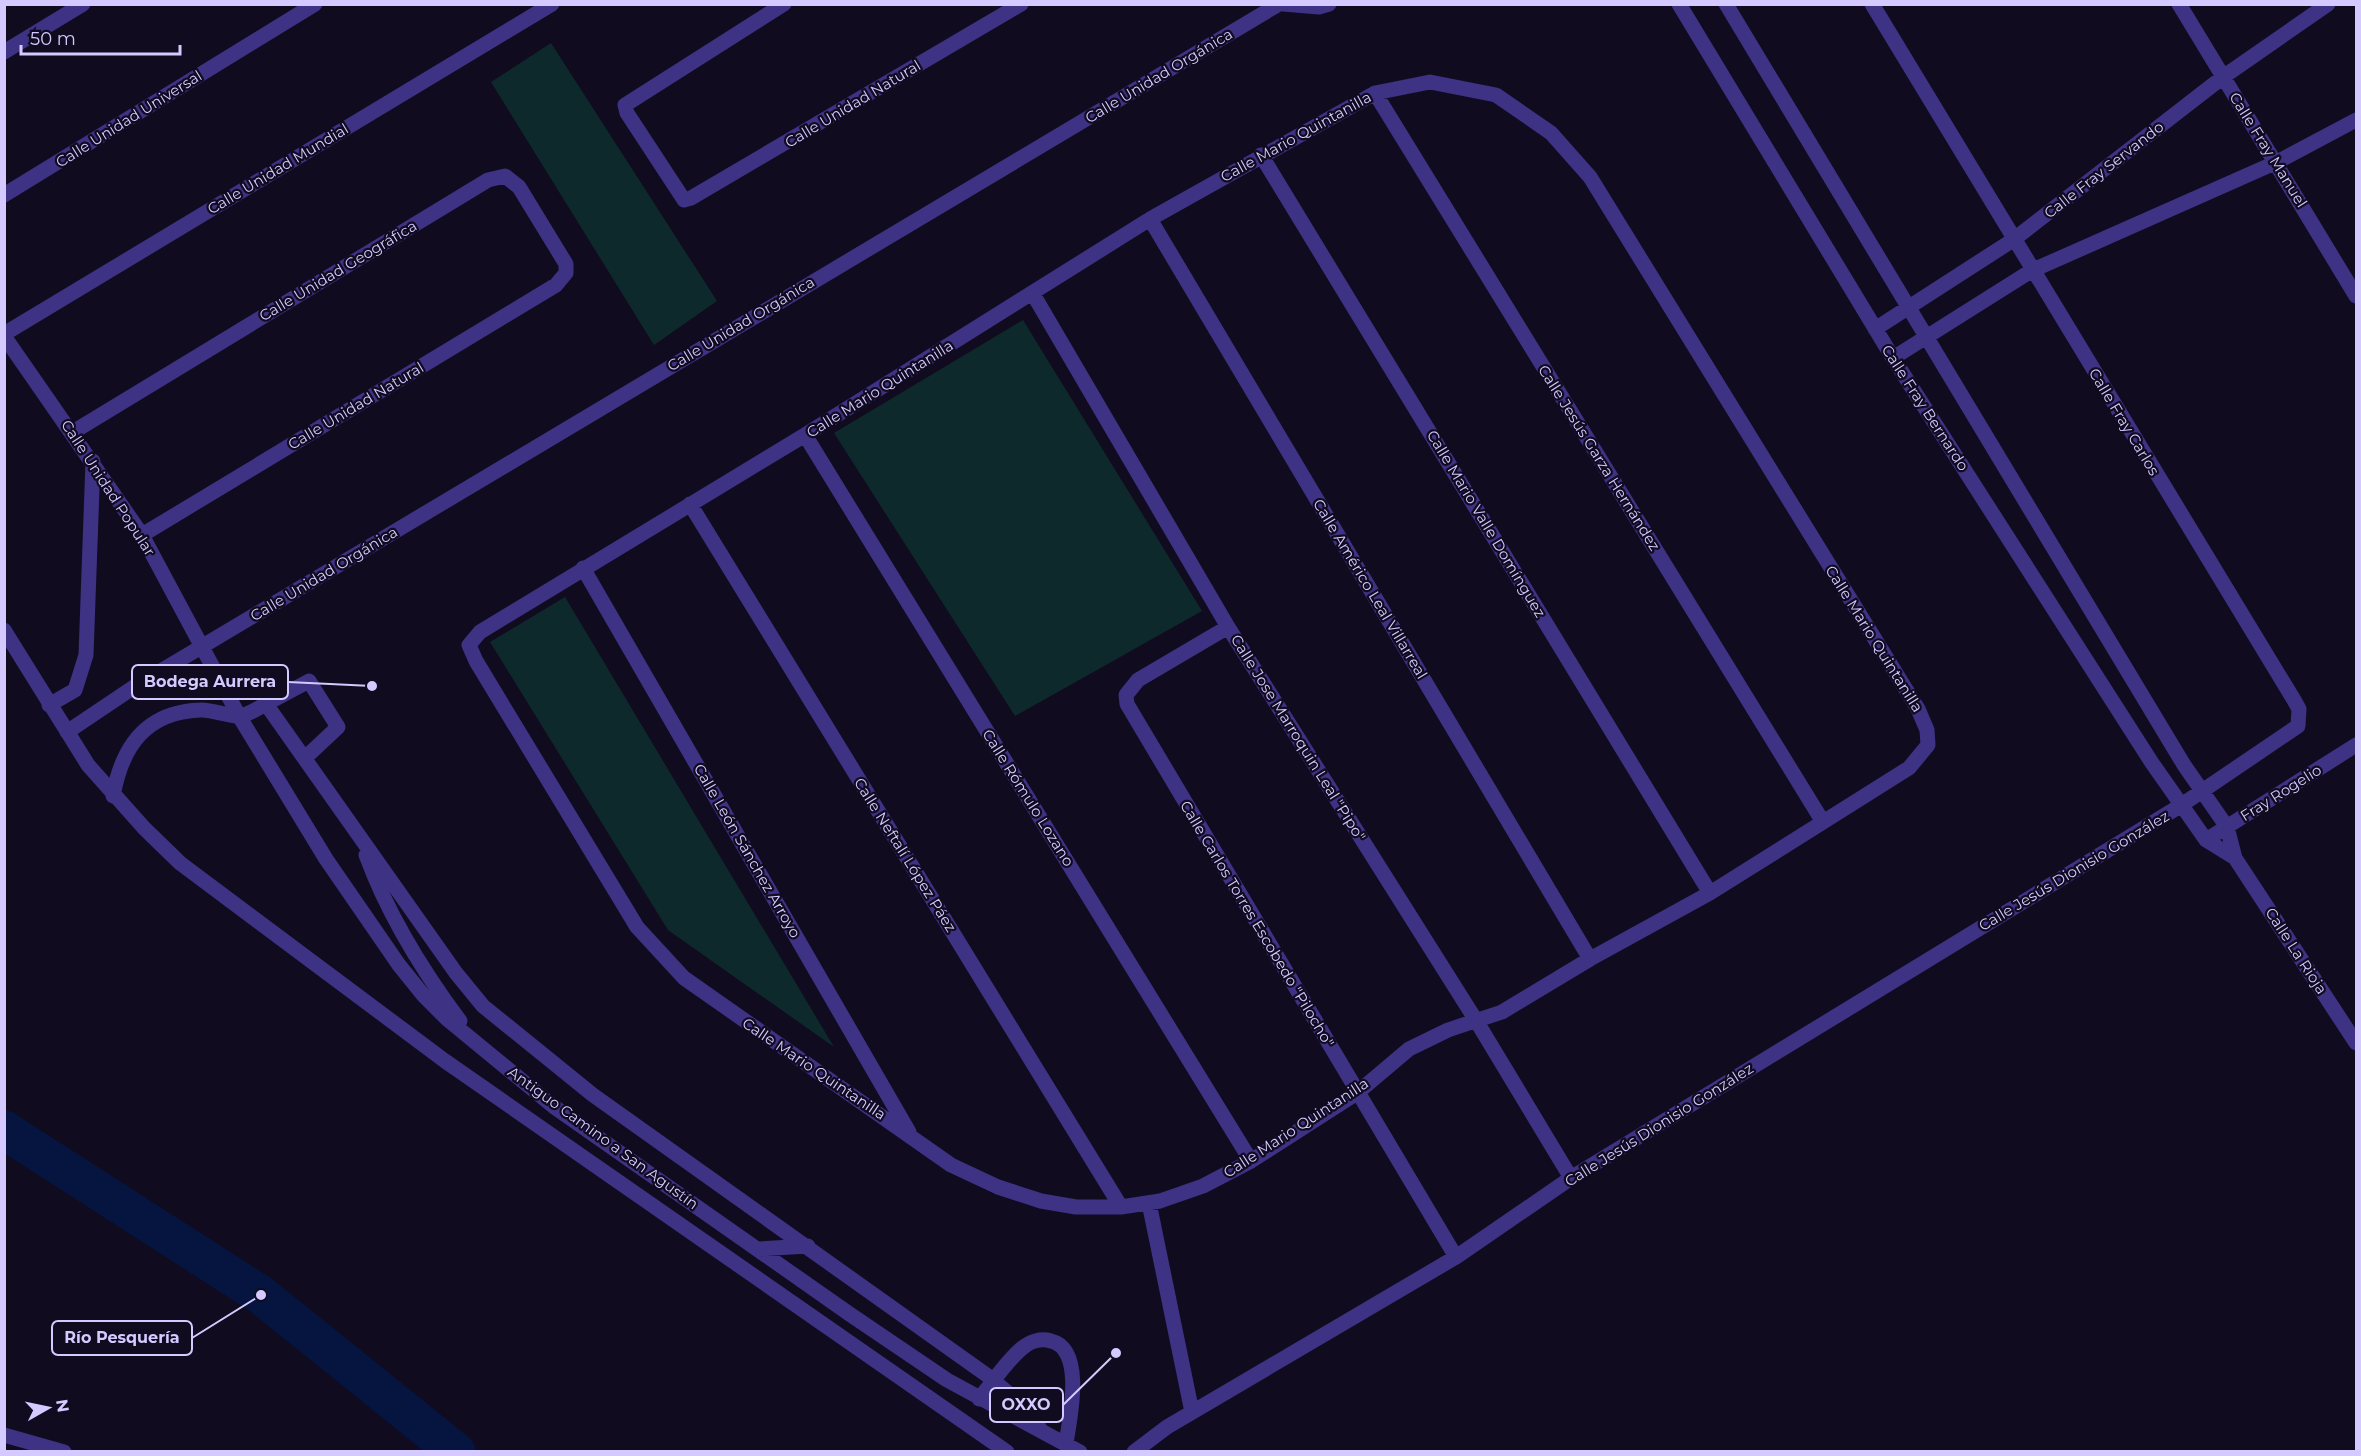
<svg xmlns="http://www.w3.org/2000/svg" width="2361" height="1456" font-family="Montserrat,sans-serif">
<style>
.green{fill:#0e292b}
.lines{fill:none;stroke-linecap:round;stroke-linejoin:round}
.river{stroke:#05153f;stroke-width:39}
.minor{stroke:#3d3283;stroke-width:15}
.labels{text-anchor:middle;stroke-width:4.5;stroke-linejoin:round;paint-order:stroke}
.street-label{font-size:15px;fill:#d5caff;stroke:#110b20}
.leader{fill:none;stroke:#d5caff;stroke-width:2}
.callout-dot{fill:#d5caff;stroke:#110b20;stroke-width:2}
.callout{fill:#110b20;stroke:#d5caff;stroke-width:2}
.callout-label{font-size:16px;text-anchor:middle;font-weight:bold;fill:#d5caff}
</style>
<rect width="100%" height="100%" fill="#110b20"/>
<path class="green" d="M551 43 717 301 654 345 491 82Z
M1023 320 1202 611 1015 716 834 433Z
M565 597 834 1047 668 930 490 642Z"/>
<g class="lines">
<path class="river" d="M4 1130 261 1295 456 1452"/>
<path class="minor" d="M784 4 625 105 627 113 684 200 691 198 1021 4
M1283 4 1319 7 1329 4
M1679 4 1893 358 2152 763 2206 840 2235 858
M1726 4 2184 765 2227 827 2235 858 2356 1043
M2179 4 2356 296
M4 52 83 4
M1430 82 1496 95 1551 133 1590 177 1918 709 1927 730 1928 745 1909 768 1710 893 1590 959 1502 1012 1448 1030 1409 1049 1357 1093 1251 1161 1203 1186 1160 1201 1121 1207H1076L1041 1201 998 1187 951 1165 684 978 637 927 476 661 469 645 480 632 805 435 1150 219 1375 93Z
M1375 93 1823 822
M1261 155 1710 893
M4 195 315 4
M1150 219 1590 959
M1033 294 1228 627 1477 1022 1571 1178
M1875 329 2013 240 2223 77 2328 4
M4 334 552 4
M4 336 142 535 239 716 326 859 399 965 424 996 447 1019 553 1106 851 1315 947 1380 1080 1452
M1893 358 2031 271 2277 162 2356 120
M73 432 488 180 505 176 519 187 566 264V273L556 285 142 535
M805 435 1251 1161
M690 504 1121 1207
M583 568 909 1132
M1228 627 1138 680 1126 695 1127 704 1456 1257
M4 630 88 765 144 828 180 863 445 1061 1007 1452
M266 704 309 681 338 727 306 757
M49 705 75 690 86 655 93 461
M67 732 134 687 1279 4
M113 796C122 746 146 712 200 710 212 709 232 718 241 716 249 714 259 708 266 704L456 973 483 1006 593 1095 988 1376 1032 1413 1040 1429
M2206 840 2356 745
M366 855C388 915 422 970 460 1021
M1149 1203 1192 1412
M759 1249 808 1246
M979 1399C992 1383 1006 1362 1021 1349 1030 1341 1041 1338 1051 1341 1085 1349 1070 1418 1066 1443
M4 1435 64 1452
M1134 1452 1167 1427 1456 1257 1571 1178 2180 806 2298 726 2299 709 2294 700 1872 4"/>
</g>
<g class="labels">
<g class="street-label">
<text transform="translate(1159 76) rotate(-31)" y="5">Calle Unidad Orgánica</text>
<text transform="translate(853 104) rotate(-31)" y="5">Calle Unidad Natural</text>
<text transform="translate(129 119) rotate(-32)" y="5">Calle Unidad Universal</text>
<text transform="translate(1296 137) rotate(-29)" y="5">Calle Mario Quintanilla</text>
<text transform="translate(2268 150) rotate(58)" y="5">Calle Fray Manuel</text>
<text transform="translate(278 169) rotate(-31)" y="5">Calle Unidad Mundial</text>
<text transform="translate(2104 170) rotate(-38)" y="5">Calle Fray Servando</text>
<text transform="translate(338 271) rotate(-31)" y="5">Calle Unidad Geográfica</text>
<text transform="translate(741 324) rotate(-31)" y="5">Calle Unidad Orgánica</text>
<text transform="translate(880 389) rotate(-32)" y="5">Calle Mario Quintanilla</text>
<text transform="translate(356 406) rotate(-31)" y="5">Calle Unidad Natural</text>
<text transform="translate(1925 408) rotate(57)" y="5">Calle Fray Bernardo</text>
<text transform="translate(2124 422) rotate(59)" y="5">Calle Fray Carlos</text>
<text transform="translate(1599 458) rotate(58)" y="5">Calle Jesús Garza Hernández</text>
<text transform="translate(108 488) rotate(57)" y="5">Calle Unidad Popular</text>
<text transform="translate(1486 524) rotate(59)" y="5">Calle Mario Valle Domínguez</text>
<text transform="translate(324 574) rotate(-31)" y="5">Calle Unidad Orgánica</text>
<text transform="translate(1370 589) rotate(59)" y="5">Calle Américo Leal Villarreal</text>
<text transform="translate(1874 639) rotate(58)" y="5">Calle Mario Quintanilla</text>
<text transform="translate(1298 738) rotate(58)" y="5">Calle Jose Marroquin Leal "Pipo"</text>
<text transform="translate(2281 793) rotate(-32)" y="5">Fray Rogelio</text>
<text transform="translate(1028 798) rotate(58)" y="5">Calle Rómulo Lozano</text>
<text transform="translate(747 851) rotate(60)" y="5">Calle León Sánchez Arroyo</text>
<text transform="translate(905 855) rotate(58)" y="5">Calle Neftalí López Páez</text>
<text transform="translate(2074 871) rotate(-31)" y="5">Calle Jesús Dionisio González</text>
<text transform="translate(1257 924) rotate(59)" y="5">Calle Carlos Torres Escobedo "Pilocho"</text>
<text transform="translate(2296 951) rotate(57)" y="5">Calle La Rioja</text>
<text transform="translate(814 1069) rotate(34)" y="5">Calle Mario Quintanilla</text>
<text transform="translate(1659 1125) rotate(-32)" y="5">Calle Jesús Dionisio González</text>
<text transform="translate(1296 1128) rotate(-33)" y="5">Calle Mario Quintanilla</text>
<text transform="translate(603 1138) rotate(36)" y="5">Antiguo Camino a San Agustín</text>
</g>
</g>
<path class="leader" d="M372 686L288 682M261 1295L192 1338M1116 1353L1063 1405"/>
<g class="callout-dot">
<circle cx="372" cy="686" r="6"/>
<circle cx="261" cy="1295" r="6"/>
<circle cx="1116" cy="1353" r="6"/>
</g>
<g class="callout">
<rect x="132" y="665" width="156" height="34" rx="6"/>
<rect x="52" y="1321" width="140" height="34" rx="6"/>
<rect x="990" y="1388" width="73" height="34" rx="6"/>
</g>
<g class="callout-label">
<text x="210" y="687">Bodega Aurrera</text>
<text x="122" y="1343">Río Pesquería</text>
<text x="1026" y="1410">OXXO</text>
</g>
<rect width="2361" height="1456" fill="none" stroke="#d5caff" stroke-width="12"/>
<g transform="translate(48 1408) rotate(81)" stroke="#110b20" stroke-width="4.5" paint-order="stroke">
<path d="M0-4.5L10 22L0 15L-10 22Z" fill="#d5caff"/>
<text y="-9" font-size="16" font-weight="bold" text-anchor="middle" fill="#d5caff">N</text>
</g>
<path d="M21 45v9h159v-9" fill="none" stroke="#d5caff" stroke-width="3"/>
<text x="30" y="45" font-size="18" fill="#d5caff" stroke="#110b20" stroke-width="4.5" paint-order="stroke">50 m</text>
</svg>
